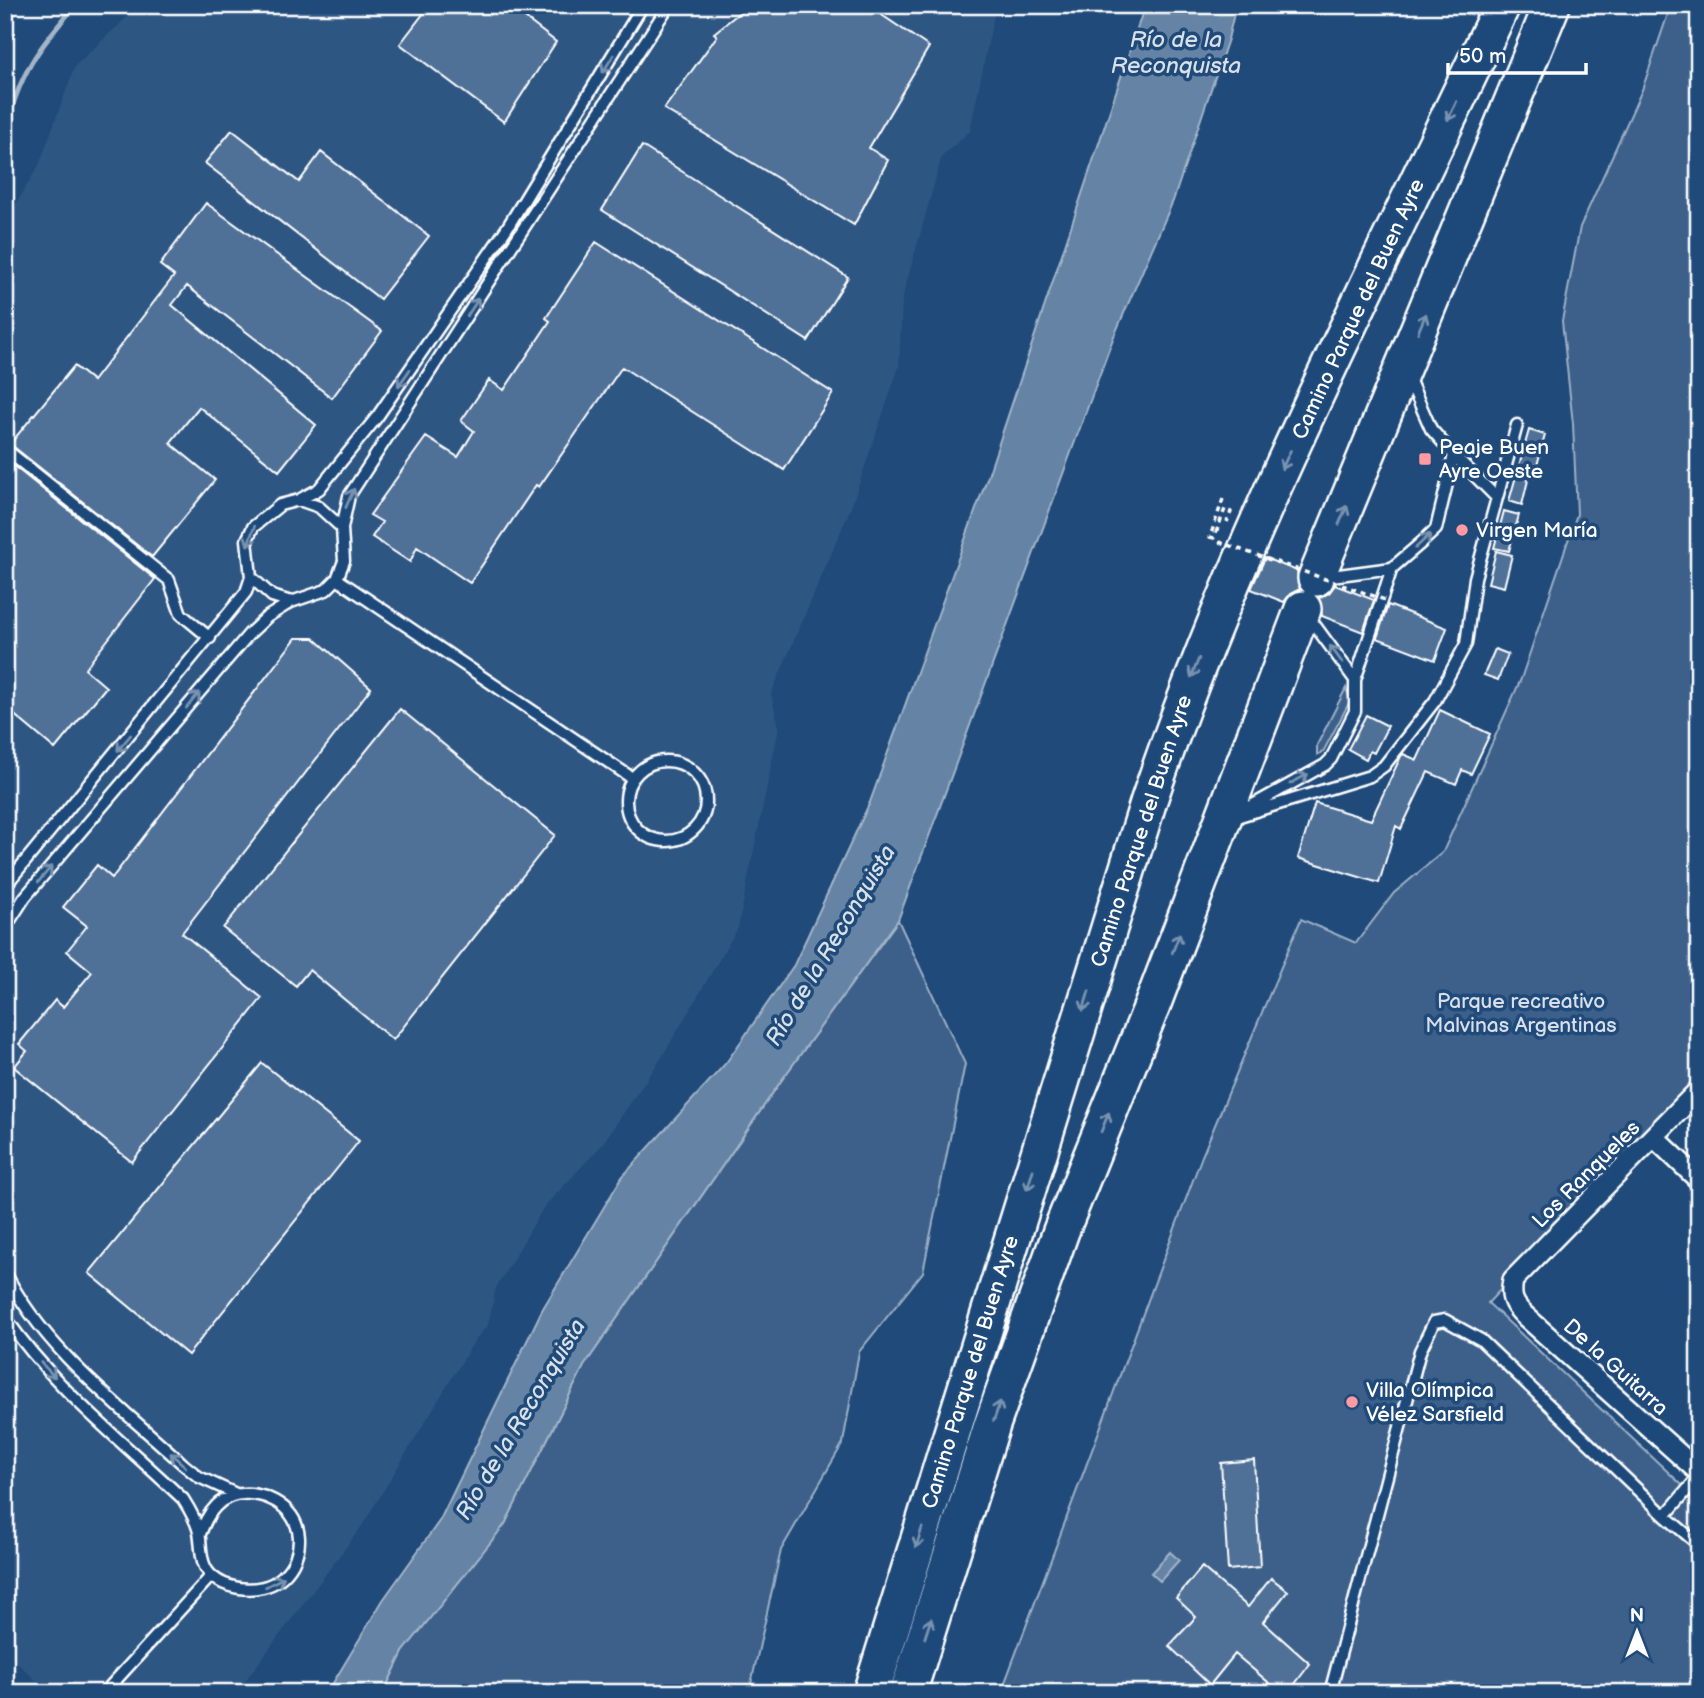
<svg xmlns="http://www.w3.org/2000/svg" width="1704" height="1698" font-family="'Balsamiq Sans',sans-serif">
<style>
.built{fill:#2e5683}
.green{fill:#3c618b;stroke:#9eb0c5;stroke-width:2}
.water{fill:#6583a4;stroke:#a3b5c8;stroke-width:2}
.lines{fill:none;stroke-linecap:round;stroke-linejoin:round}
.stream{stroke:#a3b5c8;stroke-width:5}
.building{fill:#507197;stroke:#fff;stroke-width:2}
.service-casing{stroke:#fff;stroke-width:15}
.minor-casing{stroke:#fff;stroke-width:24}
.motorway-casing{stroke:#fff;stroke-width:40}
.path{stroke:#fff;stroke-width:3.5;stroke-dasharray:5 5;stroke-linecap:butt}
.service{stroke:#1f4a7a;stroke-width:10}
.minor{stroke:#1f4a7a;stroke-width:19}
.motorway{stroke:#1f4a7a;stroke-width:35}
.path-bridge{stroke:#fff;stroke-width:3.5;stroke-dasharray:5 5;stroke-linecap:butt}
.oneway{stroke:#7992af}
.poi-dot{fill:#ff9aa2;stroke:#1f4a7a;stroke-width:2.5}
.labels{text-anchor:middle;stroke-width:7;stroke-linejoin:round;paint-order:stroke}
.street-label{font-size:21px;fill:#fff;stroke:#1f4a7a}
.poi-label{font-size:21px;fill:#fff;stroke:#1f4a7a;text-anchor:start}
.park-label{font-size:21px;fill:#d8dfe8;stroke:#1f4a7a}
.water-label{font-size:23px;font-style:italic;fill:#d8e0e8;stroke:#1f4a7a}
</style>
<rect width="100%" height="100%" fill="#1f4a7a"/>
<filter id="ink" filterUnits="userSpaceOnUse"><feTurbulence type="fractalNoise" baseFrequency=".0143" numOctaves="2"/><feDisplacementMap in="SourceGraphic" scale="14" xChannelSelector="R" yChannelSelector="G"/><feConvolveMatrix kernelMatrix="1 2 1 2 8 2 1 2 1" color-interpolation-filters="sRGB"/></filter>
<g filter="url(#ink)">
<path class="built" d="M140 5H996L970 131 942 156 902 299 899 367 850 510 771 694 779 727 738 928 662 1057 601 1146 544 1207 496 1288 488 1325 475 1340 362 1526 236 1693H49L5 1651V222L39 165 75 66Z"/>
<path class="green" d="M1671 5H1699V1077L1488 1303 1699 1501V1693H1001L1202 1156 1301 919 1356 943 1394 893 1443 852 1521 679 1577 514 1573 424 1562 321 1580 227 1642 90Z
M1346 688 1350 701 1323 752 1317 755V745Z
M898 920 965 1064 923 1272 859 1352 843 1443 781 1550 749 1693H383L403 1652 505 1524 584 1366 781 1081Z"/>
<path class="water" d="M1145 5H1236L1228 39 1173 201 1114 336 898 920 781 1081 584 1366 505 1524 403 1652 383 1693H327L383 1600 440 1520 542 1310 622 1177 726 1063 794 965 870 802 988 476Z
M1170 1552 1179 1560 1160 1581 1151 1573Z"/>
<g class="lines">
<path class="stream" d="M5 131C20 73 37 49 76 5"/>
</g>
<path class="building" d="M430 5H508L556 42 504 122 400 44Z
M749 5H867L929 47 869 148 888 160 854 225 664 109 717 36 714 33Z
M232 130 299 182 321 152 429 236 380 299 205 163Z
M642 146 848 277 808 341 602 210Z
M206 203 382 331 332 398 187 286 172 305 316 425 279 471 199 407 170 443 215 480 152 557 10 444 74 366 93 381 174 276 160 265Z
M596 242 833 393 784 470 622 367 539 487 536 485 470 583 417 547 410 562 372 537 382 522 370 515 426 437 458 457 474 431 461 421 489 380 504 390 550 321 546 318Z
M1529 430 1545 435 1534 477 1529 476 1522 505 1509 501Z
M5 459 155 579 85 669 106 687 55 749 5 707Z
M1504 511 1519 515 1509 551 1494 548Z
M1496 551 1512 555 1504 587 1488 583Z
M1265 558 1297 571 1300 589 1290 594 1284 602 1251 589Z
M1335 585 1374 600 1363 632 1322 616 1319 598 1329 593Z
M1388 605 1447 628 1435 660 1377 638Z
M296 638H314L371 688 182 933 262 998 132 1162 14 1067 27 1051 19 1044 55 1000 63 1007 92 972 67 951 87 926 63 907 97 865 112 878Z
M1495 649 1508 654 1498 680 1484 675Z
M400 709 555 835 393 1040 309 970 296 986 223 928Z
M1440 710 1490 734 1471 774 1462 770 1456 784 1428 772 1401 829 1396 826 1379 883 1298 858 1315 803 1371 820 1401 756 1403 754 1417 760Z
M1366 715 1388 726 1374 753 1370 751 1366 759 1348 749Z
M262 1063 359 1141 188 1355 89 1273Z
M1254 1460 1260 1567 1228 1570 1221 1463Z
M1202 1567 1248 1607 1271 1578 1288 1591 1263 1622 1310 1664 1288 1693H1281L1235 1654 1210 1685 1169 1646 1196 1617 1176 1598Z"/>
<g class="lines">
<g class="service-casing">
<path id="service" d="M5 449 169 580 181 614 210 638
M1454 455 1497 498
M299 500 319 507 342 528
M251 577 272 596 291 602
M1324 577 1392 568 1421 543 1436 529 1454 455 1431 429 1409 379
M337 579 632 778
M1355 680 1392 568
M626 801a40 40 0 1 1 80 0a40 40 0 1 1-80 0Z
M1242 811 1325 765 1331 759 1355 711V680L1308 616
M1233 818 1370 776 1384 766 1435 701 1466 644 1475 578 1517 425
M5 886 246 592 251 577 247 540 253 527 280 505 299 500 319 489 377 417 507 228 643 5
M5 928 25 897 249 634 267 617 291 602 326 590 337 579 344 561 342 528 349 496 669 5
M5 1272C44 1350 121 1407 184 1465L199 1477 236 1494
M5 1317C53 1387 122 1441 183 1499 190 1510 196 1520 199 1532 202 1547 199 1566 213 1577 226 1588 247 1591 263 1587 293 1580 310 1541 291 1515 274 1493 236 1485 216 1506 208 1514 204 1524 200 1534
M1665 1516 1699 1545
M104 1693 211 1576
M1330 1693 1420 1351 1434 1322 1445 1320 1481 1340 1665 1516 1699 1476"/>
</g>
<g class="minor-casing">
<path id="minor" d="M1699 1090 1513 1280C1510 1296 1512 1303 1524 1315L1699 1472
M1655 1138 1699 1180"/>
</g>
<g class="motorway-casing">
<path id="motorway" d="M1316 578 1552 5
M871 1693 1149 800C1242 525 1379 268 1502 5
M908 1693 992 1425 1061 1231 1152 1006 1303 609"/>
</g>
<path class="path" d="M1223 499 1210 537 1214 538 1225 509 1231 512 1227 522"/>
<use href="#service" class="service"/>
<use href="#minor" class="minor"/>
<use href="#motorway" class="motorway"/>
<path class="path-bridge" d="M1219 542 1388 601"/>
</g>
<defs><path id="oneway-shaft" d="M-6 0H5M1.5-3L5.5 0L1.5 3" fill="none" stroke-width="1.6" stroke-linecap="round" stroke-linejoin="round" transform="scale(1.75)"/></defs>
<g class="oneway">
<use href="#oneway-shaft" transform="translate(608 64) rotate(122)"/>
<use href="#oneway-shaft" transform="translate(1452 111) rotate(116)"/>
<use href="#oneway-shaft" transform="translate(473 307) rotate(-57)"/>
<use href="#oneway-shaft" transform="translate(1422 323) rotate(-67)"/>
<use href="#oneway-shaft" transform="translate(404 378) rotate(125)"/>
<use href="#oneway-shaft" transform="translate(1286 460) rotate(115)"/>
<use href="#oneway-shaft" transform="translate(350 498) rotate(-66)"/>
<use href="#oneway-shaft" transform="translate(1343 515) rotate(-67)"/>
<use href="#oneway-shaft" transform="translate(251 536) rotate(110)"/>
<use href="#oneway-shaft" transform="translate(1423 541) rotate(-43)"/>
<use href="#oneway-shaft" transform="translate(1336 654) rotate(-126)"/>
<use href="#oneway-shaft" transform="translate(1195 668) rotate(112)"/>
<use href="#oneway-shaft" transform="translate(193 700) rotate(-50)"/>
<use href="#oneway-shaft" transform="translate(124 743) rotate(130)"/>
<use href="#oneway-shaft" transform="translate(1299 779) rotate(-29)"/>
<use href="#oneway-shaft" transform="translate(45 874) rotate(-50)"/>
<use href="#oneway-shaft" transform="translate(1176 943) rotate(-69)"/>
<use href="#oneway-shaft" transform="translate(1086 1001) rotate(107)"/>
<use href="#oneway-shaft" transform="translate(1105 1122) rotate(-68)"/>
<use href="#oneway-shaft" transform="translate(1030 1180) rotate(107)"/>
<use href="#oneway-shaft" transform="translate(48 1370) rotate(46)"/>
<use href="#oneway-shaft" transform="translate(997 1411) rotate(-71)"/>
<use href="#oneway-shaft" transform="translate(178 1460) rotate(-138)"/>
<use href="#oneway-shaft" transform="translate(919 1538) rotate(107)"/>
<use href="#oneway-shaft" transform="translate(275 1582) rotate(-27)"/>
<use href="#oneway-shaft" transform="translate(928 1628) rotate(-72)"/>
</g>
</g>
<g class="poi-dot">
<rect x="1418" y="452" width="14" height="14" rx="3.5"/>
<circle cx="1462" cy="530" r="7"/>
<circle cx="1352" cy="1402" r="7"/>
</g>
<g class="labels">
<g class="street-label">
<text transform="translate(1358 309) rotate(-65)" y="7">Camino Parque del Buen Ayre</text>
<text transform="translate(1141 831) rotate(-72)" y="7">Camino Parque del Buen Ayre</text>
<text transform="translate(1586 1174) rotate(-45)" y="7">Los Ranqueles</text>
<text transform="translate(1616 1367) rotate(42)" y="7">De la Guitarra</text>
<text transform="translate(970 1372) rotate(-73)" y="7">Camino Parque del Buen Ayre</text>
</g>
<g class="poi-label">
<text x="1439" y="454">Peaje Buen<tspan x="1439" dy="24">Ayre Oeste</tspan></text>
<text x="1476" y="537">Virgen María</text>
<text x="1366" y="1397">Villa Olímpica<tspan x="1366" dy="24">Vélez Sarsfield</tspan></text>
</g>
<g class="park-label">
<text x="1521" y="1008">Parque recreativo<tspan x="1521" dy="24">Malvinas Argentinas</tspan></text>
</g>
<g class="water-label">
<text x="1176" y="47">Río de la<tspan x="1176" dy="26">Reconquista</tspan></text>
<text transform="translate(830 945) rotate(-59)" y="8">Río de la Reconquista</text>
<text transform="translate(520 1419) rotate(-59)" y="8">Río de la Reconquista</text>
</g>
</g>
<rect width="1704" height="1698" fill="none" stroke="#1f4a7a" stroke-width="28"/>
<rect x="14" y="14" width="1676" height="1670" fill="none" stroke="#fff" stroke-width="2.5" filter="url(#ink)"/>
<g transform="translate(1637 1632)" stroke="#1f4a7a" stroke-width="5" paint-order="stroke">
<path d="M0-5L12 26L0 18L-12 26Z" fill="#ffffff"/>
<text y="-10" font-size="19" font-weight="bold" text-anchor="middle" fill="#ffffff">N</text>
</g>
<path d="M1448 63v10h138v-10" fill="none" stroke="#ffffff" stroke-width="3.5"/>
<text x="1459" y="63" font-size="21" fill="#ffffff" stroke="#1f4a7a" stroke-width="5" paint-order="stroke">50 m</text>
</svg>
